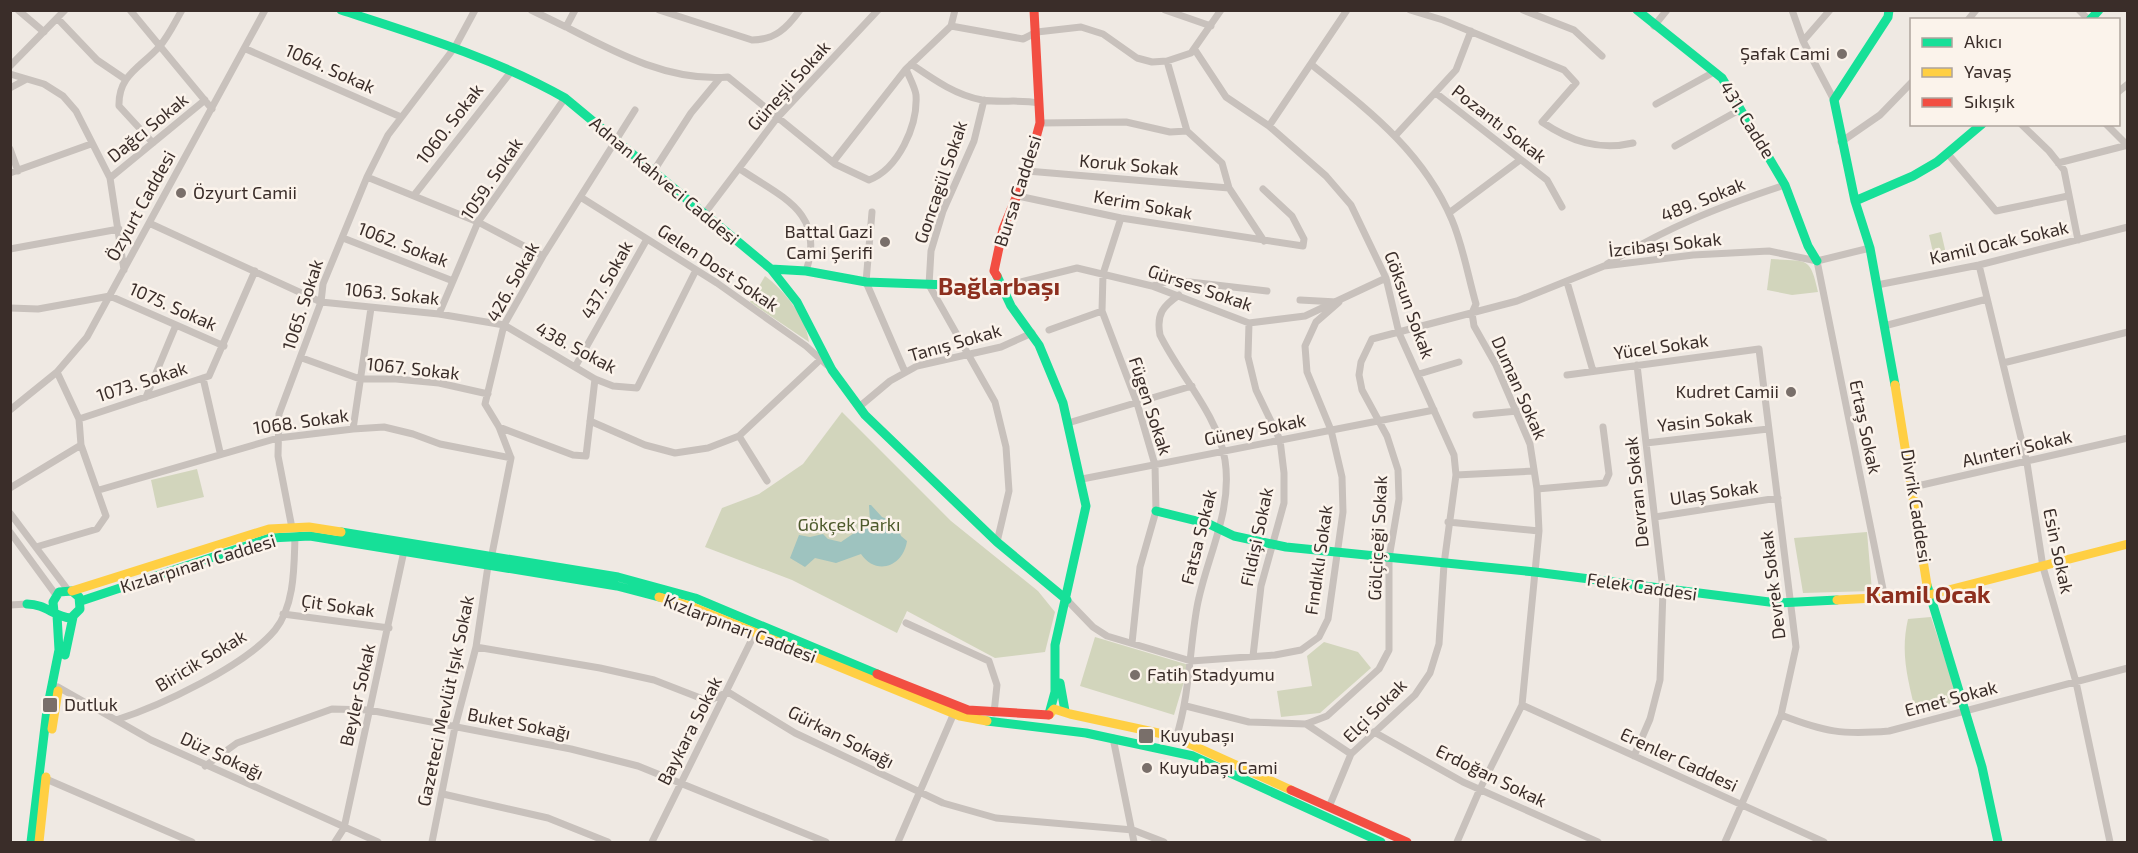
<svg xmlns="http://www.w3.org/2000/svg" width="2138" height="853" font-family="'Exo 2',sans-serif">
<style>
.green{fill:#d2d5bc}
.water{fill:#9ec3bf}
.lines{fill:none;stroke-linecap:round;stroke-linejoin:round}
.street{stroke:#c8c1bc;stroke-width:7}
.fast{stroke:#16e098;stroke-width:9}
.slow{stroke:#ffcf43;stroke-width:9}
.jam{stroke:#f24e42;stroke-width:9}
.poi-dot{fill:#796f6a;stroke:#fbf3eb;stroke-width:2}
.labels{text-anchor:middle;stroke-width:5;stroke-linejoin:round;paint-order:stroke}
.poi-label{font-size:18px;fill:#3a2d29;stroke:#fbf3eb;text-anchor:start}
.street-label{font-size:18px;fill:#3a2d29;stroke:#fbf3eb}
.park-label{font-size:18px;fill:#4d5a2c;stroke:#fbf3eb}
.district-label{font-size:24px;font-weight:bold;fill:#8d2f1e;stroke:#fbf3eb}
</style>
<rect width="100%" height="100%" fill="#efe9e3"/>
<path class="green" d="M1941 232 1947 258 1935 261 1929 235Z
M1771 259C1807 262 1810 255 1818 292L1792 295 1767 290Z
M765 276C784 290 806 317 809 342L750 302Z
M842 412 951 521 1038 591 1055 612 1045 652 995 658 907 611 897 633 792 580 705 547 722 508 759 494 803 464Z
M197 469 204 497 157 508 151 480Z
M1867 532 1872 591 1803 593 1794 538Z
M1931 617 1959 701 1916 714C1908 679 1900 654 1908 619Z
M1095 637 1189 665 1174 715 1080 686Z
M1324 642 1358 652 1371 668 1320 713 1281 717 1277 691 1312 686 1307 656Z"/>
<path class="water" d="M869 505H871L882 517 896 523 901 536 907 541C903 567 876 576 861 554L836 563 815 558 805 567 790 558 799 535 810 537 823 534 828 539 841 542 860 529 864 522 870 521Z"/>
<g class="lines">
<path class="street" d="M18 10 44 32
M130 10 212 109
M531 10 566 27 575 10
M659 10 752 40C775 40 787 28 800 10
M1165 10 1211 26
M1410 10 1443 20 1564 70 1576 83 1542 122C1570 141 1599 151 1633 143
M1523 10 1574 30 1602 56
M1792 10 1803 41 1834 100
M2079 10 2089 20
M57 18 97 60 125 79
M1968 20 1976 10
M951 26 1023 39 1037 32 1081 27 1103 34 1137 58 1152 62 1167 61 1191 53 1221 10
M1654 26 1667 10
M566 27C616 53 670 82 728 77L835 164 869 180C898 169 918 126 916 95 915 87 909 77 906 69
M1803 41 1830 10
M246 49 401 117
M1195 50 1226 97 1269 126 1326 176 1351 205 1386 278 1399 333 1454 455 1456 475 1444 564 1439 644 1430 673 1415 695 1351 754 1329 807
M1167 61 1187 131 1222 163 1229 188 1264 241
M911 64C933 79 955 95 982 100 1001 103 1020 99 1039 103
M1312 65C1368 110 1423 151 1452 220 1463 246 1468 276 1476 304L1472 313 1474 326 1496 365 1530 444 1537 489 1539 531 1522 705 1480 789 1457 842
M10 66 65 10
M10 74 44 84 63 96 76 111 110 178 124 270
M10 88 25 80
M2118 92 2128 84
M1437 94 1547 180 1562 207
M984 100 974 141 943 211 931 251 929 285 995 402 1006 447 1009 491 997 542
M1656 104 1714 72
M1040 123 1126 122 1170 132 1187 131
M2021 124 2049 151 2064 170 2078 240
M2106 124 2127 145
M1269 126 1347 10
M1396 135 1456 70 1471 31
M1841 142 1880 115 1912 82
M153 143 119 106C118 75 141 67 159 47 168 37 175 22 182 10
M1675 146 1741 109
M10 149 18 171
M1948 154 1996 211 2068 196
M833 162 906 69 951 26 955 10
M2058 163 2128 145
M740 169C781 197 826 212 806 271
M1027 171 1229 188
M653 172 691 113 720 78
M10 173 91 144
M367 177 478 222 543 256
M110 178 205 100
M415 194 510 73
M1018 196 1121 218 1303 246 1304 239 1292 216 1263 189
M582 198 717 283 806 346 827 365
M872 212 866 282 905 372
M705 213 777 118 878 10
M1449 213 1520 160
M1121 218 1103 274 1102 311 1137 403 1155 465 1156 511 1140 567 1132 643
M149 223 321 302 439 314 504 325 595 379 613 386 637 388 696 270
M343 238 453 281
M10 249 119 229
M1817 261 1885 599
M1607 264C1668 227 1718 207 1785 185
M1979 265 2027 463 2043 567 2076 682 2110 842
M1567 282 1593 371
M1877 285 1979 265 2128 227
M1152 286 1173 280 1267 291
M1000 287 1077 268 1152 286 1249 323 1305 316 1386 278
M1300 300 1337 302
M10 308 38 309 110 296 224 346
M439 314 478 222 565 98
M1249 323 1248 357 1256 390 1280 440 1284 473V503L1261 586 1253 656
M1884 326 1987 299
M1049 330 1102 311
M302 358 360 379H396L439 383 488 394
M2003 363 2128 332
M575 367 647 239
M1419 374 1459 362
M1567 375 1759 349 1796 647 1781 715 1725 842
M203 378 220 452
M146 397 176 325
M859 407 890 381 917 366 1001 347 1032 333
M10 410 57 372 87 337 265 10
M1476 415 1517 411
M79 419 209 376 255 271
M590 421 645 445 675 453 708 448 739 436 821 359
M1068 423 1192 386
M499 427 573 455 586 456 595 379
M353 429 371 308
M739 436 767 481
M1646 443 1768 429
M1456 475 1534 471
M1082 479 1434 410
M1913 487 2128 438
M10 488 81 445
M1537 489 1605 483 1609 474 1603 427
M99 490 278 438 353 429 384 427 413 434 440 444 511 458
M10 513 68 590
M1655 517 1778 498
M1448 522 1539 531
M292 528 278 456 279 414 321 302 323 284 367 177 388 135 455 47 475 10
M10 532 56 595
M36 547 97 529 106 516 81 445 79 419 57 372
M492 554 511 458 499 427 485 404 504 325 543 256 635 110
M1067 600 1093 627 1107 636 1191 661 1275 655 1301 650 1319 637 1328 619 1343 512 1342 477 1331 430 1307 372 1305 346 1316 322 1339 302
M10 605 27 604
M283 614 389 628
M906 623 989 661 997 685 994 713
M476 647 600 668 654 680 708 701 728 692 795 733 943 803 996 818 1133 830 1164 842
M58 687 151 740 378 842
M1522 705 1824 842
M1186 706 1249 722 1306 724 1327 716 1379 669 1389 650V558L1399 499 1398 470 1387 436 1362 390 1359 375 1361 362 1372 339 1517 301 1604 266 1693 255 1769 251 1817 261 1870 248
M1781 715C1825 732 1842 735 1889 731L2128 668
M116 720C160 706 245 666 275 630 295 605 294 566 295 537
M1306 724 1351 754
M1374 732 1463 782 1598 842
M1113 738 1134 842
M1176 738C1190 694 1189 652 1197 607 1206 558 1233 512 1225 460 1217 413 1180 376 1160 335 1156 314 1163 306 1179 295
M1634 756 1650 719 1660 680 1663 590 1637 365
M205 766 237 743 332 709 369 710 571 749 638 766 826 842
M46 779 192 842
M443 794 548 818 608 842
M335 842 344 828 404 551
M432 842 455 727 476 647 488 566
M652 842 755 633
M898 842 954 713"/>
<path class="fast" d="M341 10C418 35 494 58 565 98L771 269 806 271 866 282 949 285 990 292 1000 287
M1637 10 1722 78 1785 185 1808 246 1817 261
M1889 10 1888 17 1834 100 1855 201 1870 248 1895 385
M2090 20 2099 10
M1855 201 1913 176 1937 162 1982 124
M771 269 797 302 832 370 865 415 997 542 1067 600
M997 276 1011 306 1039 345 1063 403 1086 506 1055 645V692L1049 714
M1156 511 1209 524 1234 536 1286 547 1535 572 1777 603 1837 600
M341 532 618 577 695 598 877 674
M1927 585 1982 767 1998 842
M81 601 270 538 310 536 617 586 659 597
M27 604C46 604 54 617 71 618L80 609 79 597 72 591 59 592 53 602 54 612
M65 655 73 617
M1060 683 1065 711
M987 721 1086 733 1193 756 1381 842
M31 842 47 710 59 650 57 615"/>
<path class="slow" d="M1895 385 1927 585
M72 591 269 529 309 527 341 532
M659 597 690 606 960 716 987 721
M1837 600 1929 595 2128 544
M1049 715 1054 709 1070 714 1172 736 1291 790
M52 729 58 691
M39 842 46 777"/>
<path class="jam" d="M997 276 994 271 1003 229 1027 171 1040 123 1034 10
M877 674 968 710 1049 715
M1291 790 1407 842"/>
</g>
<g class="poi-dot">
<circle cx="1842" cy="54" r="6"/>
<circle cx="181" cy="193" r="6"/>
<circle cx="885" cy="242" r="6"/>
<circle cx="1791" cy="392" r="6"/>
<circle cx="1135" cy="675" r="6"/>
<rect x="42" y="697" width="16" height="16" rx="3"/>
<rect x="1138" y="728" width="16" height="16" rx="3"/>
<circle cx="1147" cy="768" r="6"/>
</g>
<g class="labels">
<g class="poi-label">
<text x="1830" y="60" text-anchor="end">Şafak Cami</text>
<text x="193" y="199">Özyurt Camii</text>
<text x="873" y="238" text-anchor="end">Battal Gazi<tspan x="873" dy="21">Cami Şerifi</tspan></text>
<text x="1779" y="398" text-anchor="end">Kudret Camii</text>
<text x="1147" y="681">Fatih Stadyumu</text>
<text x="64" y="711">Dutluk</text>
<text x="1160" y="742">Kuyubaşı</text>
<text x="1159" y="774">Kuyubaşı Cami</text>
</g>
<g class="street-label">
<text transform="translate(330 69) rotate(24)" y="6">1064. Sokak</text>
<text transform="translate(789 86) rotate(-48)" y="6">Güneşli Sokak</text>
<text transform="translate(1747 120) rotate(58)" y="6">431. Cadde</text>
<text transform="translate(450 124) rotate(-52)" y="6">1060. Sokak</text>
<text transform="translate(1499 124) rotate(38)" y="6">Pozantı Sokak</text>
<text transform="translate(148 128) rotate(-39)" y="6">Dağcı Sokak</text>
<text transform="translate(1129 165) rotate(5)" y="6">Koruk Sokak</text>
<text transform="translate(492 179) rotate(-56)" y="6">1059. Sokak</text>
<text transform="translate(664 181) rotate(40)" y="6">Adnan Kahveci Caddesi</text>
<text transform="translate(941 182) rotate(-71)" y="6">Goncagül Sokak</text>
<text transform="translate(1018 191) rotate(-72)" y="6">Bursa Caddesi</text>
<text transform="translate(1703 200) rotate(-22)" y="6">489. Sokak</text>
<text transform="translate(1143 205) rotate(10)" y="6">Kerim Sokak</text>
<text transform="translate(141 206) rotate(-61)" y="6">Özyurt Caddesi</text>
<text transform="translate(1999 243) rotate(-13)" y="6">Kamil Ocak Sokak</text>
<text transform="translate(403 245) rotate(21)" y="6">1062. Sokak</text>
<text transform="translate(1665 245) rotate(-6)" y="6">İzcibaşı Sokak</text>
<text transform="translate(718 268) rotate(34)" y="6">Gelen Dost Sokak</text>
<text transform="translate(607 280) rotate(-61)" y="6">437. Sokak</text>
<text transform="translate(513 282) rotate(-61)" y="6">426. Sokak</text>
<text transform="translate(1200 288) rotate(19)" y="6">Gürses Sokak</text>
<text transform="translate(392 294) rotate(6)" y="6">1063. Sokak</text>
<text transform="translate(303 305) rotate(-72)" y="6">1065. Sokak</text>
<text transform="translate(1409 305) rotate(70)" y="6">Göksun Sokak</text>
<text transform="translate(173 307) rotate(24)" y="6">1075. Sokak</text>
<text transform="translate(955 343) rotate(-16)" y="6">Tanış Sokak</text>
<text transform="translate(1661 347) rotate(-8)" y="6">Yücel Sokak</text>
<text transform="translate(576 348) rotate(28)" y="6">438. Sokak</text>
<text transform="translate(413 369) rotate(6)" y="6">1067. Sokak</text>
<text transform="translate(142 382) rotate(-18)" y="6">1073. Sokak</text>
<text transform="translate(1519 388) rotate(66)" y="6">Duman Sokak</text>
<text transform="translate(1150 406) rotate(72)" y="6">Fügen Sokak</text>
<text transform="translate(1705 421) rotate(-6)" y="6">Yasin Sokak</text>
<text transform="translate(301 422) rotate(-8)" y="6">1068. Sokak</text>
<text transform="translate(1865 427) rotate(78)" y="6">Ertaş Sokak</text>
<text transform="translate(1255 430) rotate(-11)" y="6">Güney Sokak</text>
<text transform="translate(2017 449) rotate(-13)" y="6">Alınteri Sokak</text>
<text transform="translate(1637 492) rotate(-96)" y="6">Devran Sokak</text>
<text transform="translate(1714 493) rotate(-8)" y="6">Ulaş Sokak</text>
<text transform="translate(1916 506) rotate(81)" y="6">Divrik Caddesi</text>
<text transform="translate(1199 537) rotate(-76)" y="6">Fatsa Sokak</text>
<text transform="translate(1257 537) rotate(-78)" y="6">Fildişi Sokak</text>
<text transform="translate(1378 538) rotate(-87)" y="6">Gölçiçeği Sokak</text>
<text transform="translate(2058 551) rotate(78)" y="6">Esin Sokak</text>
<text transform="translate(1319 560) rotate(-82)" y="6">Fındıklı Sokak</text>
<text transform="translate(198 564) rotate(-17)" y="6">Kızlarpınarı Caddesi</text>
<text transform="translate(1773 585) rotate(-97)" y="6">Devrek Sokak</text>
<text transform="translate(1642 587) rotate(8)" y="6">Felek Caddesi</text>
<text transform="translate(338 606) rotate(8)" y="6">Çit Sokak</text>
<text transform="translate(740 629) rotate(21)" y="6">Kızlarpınarı Caddesi</text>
<text transform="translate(201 661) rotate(-31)" y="6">Biricik Sokak</text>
<text transform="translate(358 695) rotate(-77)" y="6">Beyler Sokak</text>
<text transform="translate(1951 699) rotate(-15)" y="6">Emet Sokak</text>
<text transform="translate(446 701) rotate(-78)" y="6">Gazeteci Mevlüt Işık Sokak</text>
<text transform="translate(1375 711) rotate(-45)" y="6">Elçi Sokak</text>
<text transform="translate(519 724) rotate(11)" y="6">Buket Sokağı</text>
<text transform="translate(690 731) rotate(-63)" y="6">Baykara Sokak</text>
<text transform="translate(841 737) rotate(27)" y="6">Gürkan Sokağı</text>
<text transform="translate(222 756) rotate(25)" y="6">Düz Sokağı</text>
<text transform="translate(1679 760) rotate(25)" y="6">Erenler Caddesi</text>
<text transform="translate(1491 776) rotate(26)" y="6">Erdoğan Sokak</text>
</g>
<g class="park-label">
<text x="849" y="531">Gökçek Parkı</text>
</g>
<g class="district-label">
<text x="999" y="295">Bağlarbaşı</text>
<text x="1928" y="603">Kamil Ocak</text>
</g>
</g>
<rect width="2138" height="853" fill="none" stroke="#3a2d29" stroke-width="24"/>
<rect x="1910" y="18" width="210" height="108" fill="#fbf3eb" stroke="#aea49d" stroke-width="1.5"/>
<rect x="1922" y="38" width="30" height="9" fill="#16e098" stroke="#aea49d" stroke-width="1.5"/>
<text x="1964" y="48" font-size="18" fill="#3a2d29">Akıcı</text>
<rect x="1922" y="68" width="30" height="9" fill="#ffcf43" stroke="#aea49d" stroke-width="1.5"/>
<text x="1964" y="78" font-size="18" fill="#3a2d29">Yavaş</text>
<rect x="1922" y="98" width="30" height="9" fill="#f24e42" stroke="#aea49d" stroke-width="1.5"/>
<text x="1964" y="108" font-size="18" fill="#3a2d29">Sıkışık</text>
</svg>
